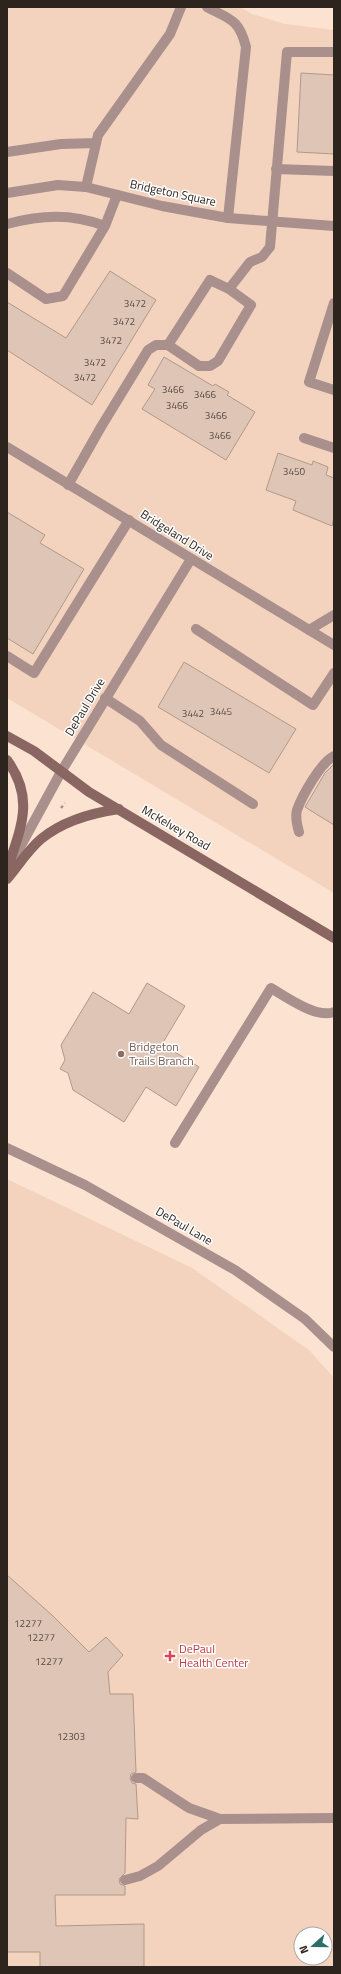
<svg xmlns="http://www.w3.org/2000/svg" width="341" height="1974" font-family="'Titillium Web',sans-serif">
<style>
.built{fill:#f3d3be;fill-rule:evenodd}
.building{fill:#dec5b5;stroke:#b1998a}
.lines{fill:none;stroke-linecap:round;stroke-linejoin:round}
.path{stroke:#a59386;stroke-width:2.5;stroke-dasharray:3 3;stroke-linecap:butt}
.lane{stroke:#a9908c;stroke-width:10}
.street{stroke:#a9908c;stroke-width:10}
.secondary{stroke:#896661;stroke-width:10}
.education-dot{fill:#8d6e63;stroke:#fff;stroke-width:1.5}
.health-dot{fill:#e0444e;stroke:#fff;stroke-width:1.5}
.labels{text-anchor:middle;stroke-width:3;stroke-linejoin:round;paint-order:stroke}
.number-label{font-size:10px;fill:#594c43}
.street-label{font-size:12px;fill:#2d241d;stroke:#fff}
.education-label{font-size:12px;fill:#785e54;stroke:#fff;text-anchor:start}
.health-label{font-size:12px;fill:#be3a42;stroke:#fff;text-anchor:start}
</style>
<rect width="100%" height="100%" fill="#fbe2d1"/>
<path class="built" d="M7 7H240L252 14 285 24 334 30V893L7 698Z
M7 1179 192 1268 309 1350 334 1378V1967H7ZM301 1934H325V1958H301Z"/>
<path class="building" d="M301 73 334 75V154L297 152Z
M110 271 156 300 92 405 7 350V302L66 338Z
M164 357 213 386 215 384 229 392 227 395 255 412 226 460 142 409 155 389 148 385Z
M278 453 312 465 313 461 328 467 326 475 334 478V518L332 526 293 510 296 501 266 490Z
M7 512 45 535 40 543 84 569 33 654 7 638Z
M184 662 296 729 269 773 158 707Z
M334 764V825L305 807 325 773Z
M147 983 185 1006 162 1044 199 1067 176 1106 146 1087 124 1122 73 1090 68 1073 60 1069 65 1060 61 1045 93 992 129 1014Z
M7 1575 53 1616 89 1652 106 1637 123 1655 108 1672 110 1694H133L136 1772 131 1774 130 1778 132 1783 136 1784 138 1819 126 1818 125 1873 119 1879 120 1884 125 1886V1895H55L56 1926 144 1924V1967H40V1952H7Z"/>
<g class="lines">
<path class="path" d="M61 808 65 803"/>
<path class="lane" d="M207 7C231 20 239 19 246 47L228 218
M7 152 61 144 95 143
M276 169 334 171
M86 187 98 135 170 34 181 7
M7 224C41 215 71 213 105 226L117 195
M7 273 46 299 63 296 105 226
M334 303 309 382 334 390
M168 345 199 366H210L218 361 251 305 229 289
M304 438 334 448
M68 485 101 427 148 350 156 345H168L210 280 229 289 250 262 262 257 270 247 287 52H334
M196 629 313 705 334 673
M309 630 334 615
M7 656 34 673 129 520
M105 698 140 721 161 745 253 804
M299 832C297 825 295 817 297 810 302 796 321 762 334 756
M175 1143 271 988C286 997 317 1019 334 1012
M136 1778H143L189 1808 220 1819 334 1818
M125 1880 140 1876 158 1866 201 1830 220 1819"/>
<path class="street" d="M7 193 58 185 86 187 162 206 228 218 334 226
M7 447 334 645
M7 871 61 772 191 559
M7 1148 85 1185 235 1270 305 1319 334 1347"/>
<path class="secondary" d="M7 736 34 751 89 792 334 938
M7 760C34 797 22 825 9 864
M7 879C18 866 28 850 41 839 63 821 91 813 119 809"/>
</g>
<circle class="education-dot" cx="121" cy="1054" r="4"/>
<path class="health-dot" d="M168 1650h4v4h4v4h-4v4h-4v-4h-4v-4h4z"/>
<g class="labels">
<g class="number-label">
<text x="135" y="307">3472</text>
<text x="124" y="325">3472</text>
<text x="111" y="344">3472</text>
<text x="95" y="366">3472</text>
<text x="85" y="381">3472</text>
<text x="173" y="393">3466</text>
<text x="205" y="398">3466</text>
<text x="177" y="409">3466</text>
<text x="216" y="419">3466</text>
<text x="220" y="439">3466</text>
<text x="294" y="475">3450</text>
<text x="221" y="715">3445</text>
<text x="193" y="717">3442</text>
<text x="28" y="1627">12277</text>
<text x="41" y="1641">12277</text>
<text x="49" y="1665">12277</text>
<text x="71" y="1740">12303</text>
</g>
<g class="street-label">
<text transform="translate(173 193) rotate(12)" y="4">Bridgeton Square</text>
<text transform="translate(177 535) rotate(32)" y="4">Bridgeland Drive</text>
<text transform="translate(85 707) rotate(-59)" y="4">DePaul Drive</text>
<text transform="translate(176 828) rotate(30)" y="4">McKelvey Road</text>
<text transform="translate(184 1226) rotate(30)" y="4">DePaul Lane</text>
</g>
<g class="education-label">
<text x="129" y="1051">Bridgeton<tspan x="129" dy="14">Trails Branch</tspan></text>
</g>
<g class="health-label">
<text x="179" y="1653">DePaul<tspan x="179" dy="14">Health Center</tspan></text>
</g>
</g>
<rect width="341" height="1974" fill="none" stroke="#2d241d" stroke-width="16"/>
<g transform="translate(313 1946) rotate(249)"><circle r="19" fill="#ffffff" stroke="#aba7a5"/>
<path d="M0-3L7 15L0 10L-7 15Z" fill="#2b7064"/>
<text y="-6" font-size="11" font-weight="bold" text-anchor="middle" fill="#2d241d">N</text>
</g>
</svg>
